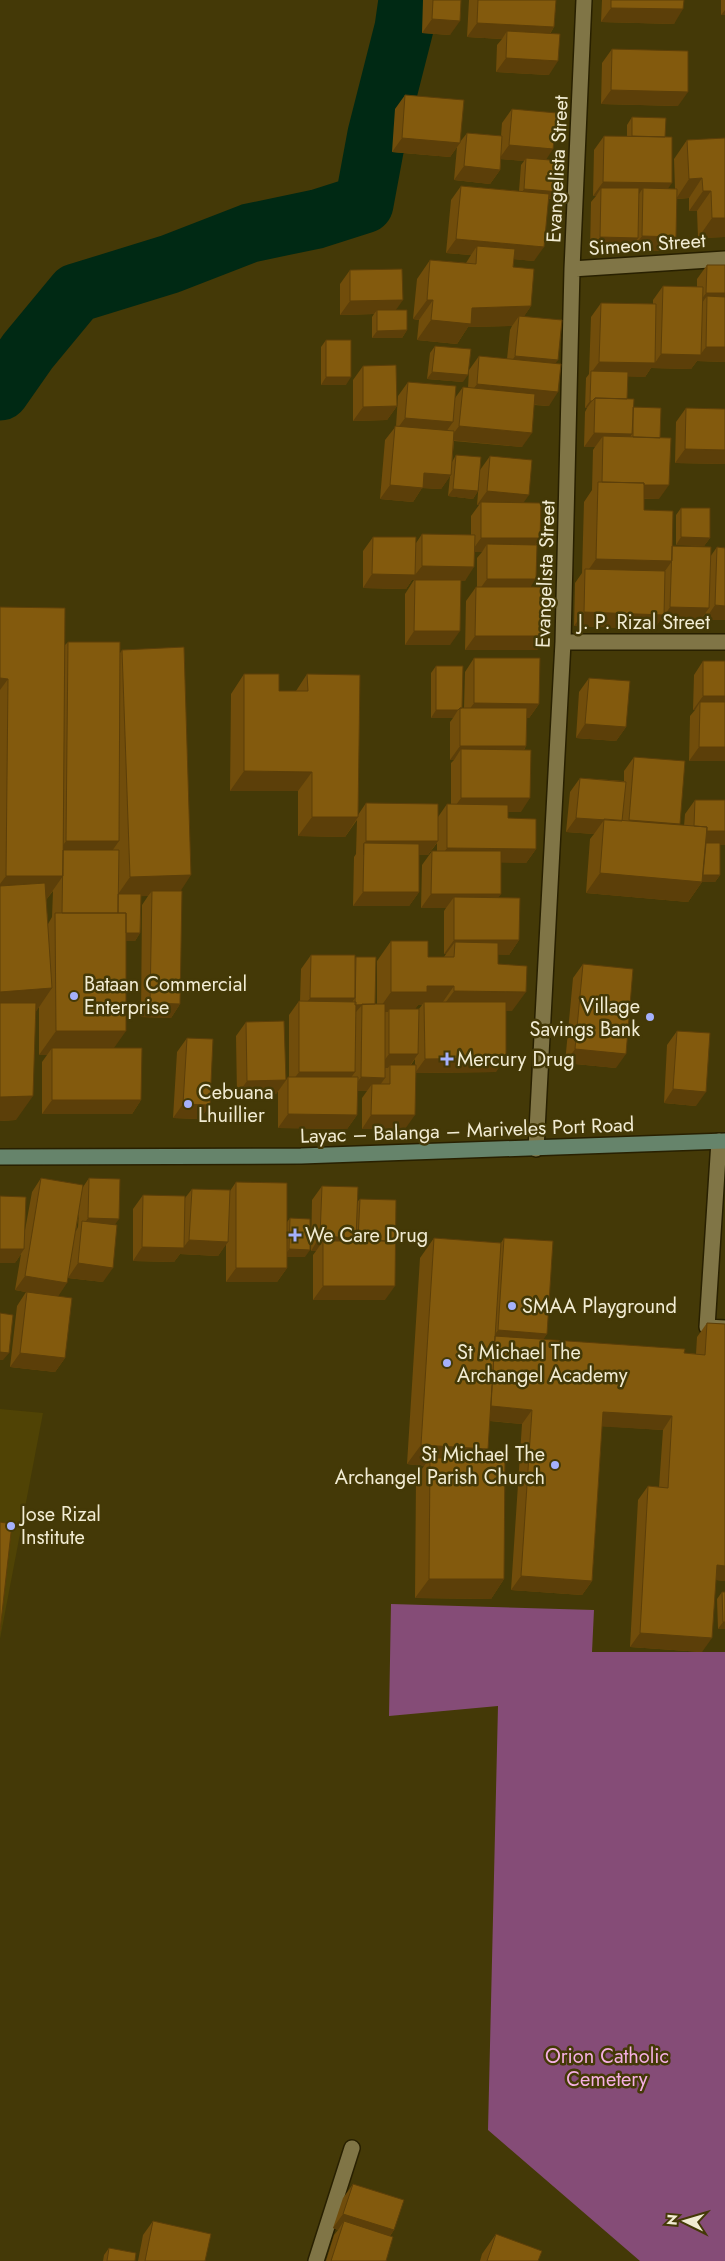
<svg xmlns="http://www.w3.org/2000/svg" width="725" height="2261" font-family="Jost,sans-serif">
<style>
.built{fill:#504305}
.green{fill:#854c77}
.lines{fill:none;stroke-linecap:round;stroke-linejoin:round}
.river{stroke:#002914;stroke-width:59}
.lane-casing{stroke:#282000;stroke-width:18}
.street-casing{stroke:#282000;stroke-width:18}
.secondary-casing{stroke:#282000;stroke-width:18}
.lane{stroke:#807546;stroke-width:15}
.street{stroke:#807546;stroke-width:15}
.secondary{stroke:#66846b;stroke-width:15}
.wall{fill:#714d0b;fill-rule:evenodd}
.shaded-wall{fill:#5c3f09}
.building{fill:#835a0d;stroke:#5c3f09}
.poi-dot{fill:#a5b1fc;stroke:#443907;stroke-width:2}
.labels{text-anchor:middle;stroke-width:5;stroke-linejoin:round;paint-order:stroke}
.street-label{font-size:20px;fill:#f2ecd3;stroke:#443907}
.poi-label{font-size:20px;fill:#f2ecd3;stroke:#443907;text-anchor:start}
.park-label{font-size:20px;fill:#f5b0e3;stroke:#443907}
</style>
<rect width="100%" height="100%" fill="#443907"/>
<path class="built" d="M0 1409 43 1413 0 1639Z"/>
<path class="green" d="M391 1604 594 1610 592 1652H725V2261H640L488 2130 498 1706 389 1716Z"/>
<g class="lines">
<path class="river" d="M0 391 28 351 76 293 170 264 250 233 317 219 364 204 377 134 404 28 408 0"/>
<g class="lane-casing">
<path id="lane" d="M719 1141 707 1327 725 1328"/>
</g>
<g class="street-casing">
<path id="street" d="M572 269 725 259
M563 642H725
M536 1149 563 642 572 269 584 0
M316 2261 352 2148"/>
</g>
<g class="secondary-casing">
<path id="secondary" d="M0 1157 301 1156 725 1141"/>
</g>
<use href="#lane" class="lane"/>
<use href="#street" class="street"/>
<use href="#secondary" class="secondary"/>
</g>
<path class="wall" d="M423 0H461L450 35 422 33Z
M469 0H556L554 27 550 34 549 75 496 72 497 45 502 39 467 37Z
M602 0H684L674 24 601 22Z
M721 0H725V15H721Z
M612 49 678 106 601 104 602 63Z
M405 95 460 142 467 133 501 136 502 123 512 109 546 159 554 199H549L534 261 514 259 513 267 531 306 524 316 556 363 549 406 534 405 522 447 454 441 452 462 456 455 478 491 473 499 448 496 450 476 441 489 422 488 413 502 380 499 385 440 396 426 398 396 408 382 455 398 463 387 468 388 469 370 479 356 507 359 510 330 512 326 468 327 457 344 417 340 419 320 413 319 417 279 430 260 466 263 471 255 446 253 451 200 461 186 519 191 521 165 524 161 501 159 500 170 490 184 454 180 457 147 450 157 392 152 395 109Z
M632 117 665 137 668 189H675L674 159 687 140 725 138V237L698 238 697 211H689V198L677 199 666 251 632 250V245L628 252 590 251 591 202 596 196H593L594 150 604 136H627V125Z
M707 265 725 362 697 361 691 369 651 368 645 377 628 376 627 399 633 407 660 438 659 499H644V510L672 546 710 557 717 547 725 548V620H705L706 613 699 622 661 621V619L654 629 574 626 575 583 582 573 584 502 592 490 593 450 595 447H584L585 412 587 408H585L586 378 589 374 591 317 601 303 653 304V300L663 286 697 287V279Z
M350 270 396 310 407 330 402 338H372V317L374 314 340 315V284Z
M326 340 346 385H321V347Z
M435 346 463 382 427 379 430 353Z
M363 366 397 406 387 420 353 421V380Z
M686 408 725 409V464L675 463 676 422Z
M490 456 523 503 540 538 536 545 531 587 547 636 537 650H465L466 601 476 587H477V558L482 552H475L465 581H461L450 645H405V594L414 580H412L406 589 363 588V551L373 537 416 543 422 534 471 535V516L479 505H477L480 470Z
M681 508 710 538 704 546 676 545V515Z
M0 607 64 646 68 642 120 653 122 650 181 891 180 1004 171 1018 141 1017 142 905 148 896H141L140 933 135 941H126L113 1048 141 1100 132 1114H42V1062L47 1055H39V1007L36 1011 16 1120 0 1121ZM53 891 52 917 48 924 46 900Z
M474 658 539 704 529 718H527L526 746 524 750 521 812H508V818L536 849 526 863 501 862V894L498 897 519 940 509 955 498 954V964L512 1011H506L496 1072 416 1073 405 1129H362V1098L367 1091H357V1115L347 1129 278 1128V1091L288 1077H289V1015L299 1001H300L301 969 311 955 355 959 356 957 375 1004H377V961L391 941 428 957H444L446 954H444V911L446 908H421L422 865 432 851H437V843L428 855H419V892L409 906H353L354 857 356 854 357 820 345 837 298 836V791H230L231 694 244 674 279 691H296L307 674 358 815 366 803 438 817 447 804H451V763L454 760H450V722L453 718H431V673L436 666 462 708H464L465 672ZM418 1005H422L419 1009H415ZM415 1059V1065H411Z
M703 661 725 761H689L690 716 695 710H693L694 675Z
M589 678 626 727 616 741 576 738 579 692Z
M634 757 679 825 684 826 685 814 695 800 725 845H720V875L715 882H702L688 902 586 893 590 839 594 834 566 832 570 792 580 778 624 781V771Z
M583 964 616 1068 565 1063 573 978Z
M246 1022 286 1080 276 1094 237 1095 236 1036Z
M677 1031 696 1106 664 1103 667 1045Z
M187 1038 210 1105 200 1119 173 1118 177 1052Z
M41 1178 83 1187 89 1178 115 1225 103 1282 68 1278 58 1296 65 1358 55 1372 10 1367 17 1306 26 1292 15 1290 21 1254 15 1263 25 1230 32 1192ZM79 1212 78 1227 76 1231Z
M236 1182 287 1222 290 1218 305 1257H287V1268L277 1282H226V1244L218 1256 180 1254 174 1262 133 1261V1209L143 1195 185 1198 192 1189 230 1191Z
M322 1186 357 1202 360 1199 385 1300H313V1255L316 1251H311L312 1200Z
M434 1238 501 1243 504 1238 547 1334 543 1339 696 1354 697 1337 707 1323 725 1324V1581L716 1580 702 1652 630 1647 638 1500 648 1486 659 1487 663 1430 602 1426 592 1581 582 1595 511 1590 522 1424 490 1421 482 1458 504 1579 491 1599 415 1598 416 1477 424 1466 407 1464 420 1258Z
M722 1592 725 1629H718L717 1599Z
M353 2184 394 2230 390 2236 386 2261H326L334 2235 338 2230 333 2228 343 2198Z
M153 2221 205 2261H138L143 2235Z
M496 2234 538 2261H480L482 2254Z
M109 2248 135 2261H103L104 2255Z"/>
<path class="shaded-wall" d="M611 8 683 9 674 24 601 22Z
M725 10V15H721Z
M432 19 460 21 450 35 422 33Z
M477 23 554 27 545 41 507 31 502 39 467 37Z
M506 58 558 61 549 75 496 72Z
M611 90 688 92 678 106 601 104Z
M402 138 460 143 450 157 392 152Z
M509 145 553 149 544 163 526 158 524 161 499 159Z
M464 166 500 170 490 184 454 180Z
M702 178 689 198 676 199 689 179Z
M603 182 672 183 662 197 643 188 637 197 601 188 596 196H593Z
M524 189 560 192 554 199 519 196Z
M703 191H711L697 211H689Z
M712 218H725V237L698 238Z
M642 236 676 237 666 251 632 250Z
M600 237 638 238 628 252 590 251Z
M456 239 544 247 534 261 476 256 477 246 471 255 446 253Z
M706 293H725V308L707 296 699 307H696Z
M403 300 393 314 377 310 374 314 340 315 350 301Z
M427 300H433L419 320 413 319Z
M531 306 519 324V316L512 326 468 327 457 344 417 340 431 320 472 308Z
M407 330 402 338H372L377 331Z
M706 347H725V362L697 361 691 369 651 368 645 377 591 376V373L599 362 655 363 661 354 700 355Z
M515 356 558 360 548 374 506 370Z
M432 372 468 375 463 382 427 379Z
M326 377H351L346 385H321Z
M477 384 558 392 549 406 467 398Z
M590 401H592L587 408H585Z
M397 406 387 420 353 421 363 407Z
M405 418 453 422 443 436 395 432Z
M459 426 532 433 522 447 449 440Z
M594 433 632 434 623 448 603 436 595 447H584Z
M685 449 725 450V464L675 463Z
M424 473 451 475 441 489 422 488 413 502 380 499 390 485Z
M602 483 669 485 659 499 598 498Z
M453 489 478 491 473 499 448 496Z
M487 491 529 495 519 509 481 502 479 505H477Z
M681 537 710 538 704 546 676 545Z
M481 538H540L530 552 487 544 482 552H471Z
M596 559 672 561 658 581 585 575Z
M422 566 474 567 465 581 412 580 406 589 363 588 372 574 415 575Z
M487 579H536L526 593H477Z
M715 605 725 606V620H705Z
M670 607 709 608 699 622 661 621Z
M584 612 664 615 654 629 574 626Z
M414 631H460L450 645H405Z
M475 636H547L537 650H465Z
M0 678 8 679 0 690Z
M703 696H725V710L700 702 695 710H693Z
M474 703 539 704 529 718 464 717Z
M436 710H458L453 718H431Z
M585 724 626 727 616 741 576 738Z
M460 746H526L517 760 461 749 454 760H450Z
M699 747H725V761H689Z
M244 771 312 772 298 791H230Z
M461 798H530L521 812H451Z
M312 817H358L345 837 298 836Z
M576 818 604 820 594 834 566 832Z
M629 820 680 824 670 838 619 834Z
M694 831H725V845H702Z
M66 841H119L105 861H52Z
M366 841H438L428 855H363V844Z
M447 848 536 849 526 863 437 862Z
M600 873 701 875H720L715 882H702L688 902 586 893Z
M191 875 178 895 152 891 148 896 116 897 130 877Z
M6 876H63L46 900H0V884Z
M363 892H419L409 906H353Z
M431 894H501L491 908 454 897 446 908H421Z
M116 933H140L135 941H111Z
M454 940H519L509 955 454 954 455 942 446 954H444Z
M427 986H454L440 1006 424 1002 422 1005H418L413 1012 389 1009 388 1012H377L391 992Z
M52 988 35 1013 0 1015V992Z
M454 991 526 992 512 1011 440 1010Z
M310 998H355L345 1012H300Z
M150 1003 180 1004 171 1018 141 1017Z
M355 1005H362L356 1012H350Z
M56 1031H126L109 1055 52 1048 47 1055H39Z
M575 1049 626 1054 616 1068 565 1063Z
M389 1054H418L408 1068 390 1065 388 1068H379Z
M506 1058 496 1072 415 1073 425 1059Z
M299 1072H355L345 1086H289Z
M361 1077 385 1078 375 1092 372 1084 367 1091H351Z
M286 1080 276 1094 237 1095 247 1081Z
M673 1089 706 1092 696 1106 664 1103Z
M33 1096 16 1120 0 1121V1097Z
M52 1100H141L132 1114H42Z
M183 1104 210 1105 200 1119 173 1118Z
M288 1114 357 1115 347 1129 278 1128Z
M371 1115H415L405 1129H362Z
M88 1218 119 1219 109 1233 82 1227Z
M320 1236 356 1238 346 1252 323 1241 316 1251H311Z
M358 1239 386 1241 349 1253Z
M189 1240 228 1242 218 1256 180 1254 174 1262 133 1261 142 1247 183 1248Z
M0 1249H24L15 1263H0Z
M289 1249 310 1250 305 1257H284Z
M78 1263 113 1268 103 1282 68 1278Z
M236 1268H287L277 1282H226Z
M25 1276 67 1283 57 1298 15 1290Z
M323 1286H395L385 1300H313Z
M498 1330 547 1334 534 1353 494 1336Z
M0 1352 9 1353 3 1360H0Z
M20 1353 65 1358 55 1372 10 1367Z
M490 1406 532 1410 522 1424 480 1420Z
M603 1412 672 1416 663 1430 593 1426Z
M421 1445 488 1449 474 1469 430 1458 424 1466 407 1464Z
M717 1565 725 1566V1581L708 1579Z
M521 1576 592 1581 582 1595 511 1590Z
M429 1579H504L491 1599 415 1598Z
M723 1622H725V1629H718Z
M640 1633 712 1638 702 1652 630 1647Z
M343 2214 394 2230 384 2244 344 2221 338 2230 333 2228Z"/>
<path class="building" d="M433 0H461L460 21 432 19Z
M478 0H556L554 27 477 23Z
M611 0H684L683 9 611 8Z
M507 31 560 34 558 61 506 58Z
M612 49 688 51V92L611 90Z
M405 95 464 100 460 143 402 138Z
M512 109 557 113 553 149 509 145Z
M632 117 666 118 665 137 632 136Z
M467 133 502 136 500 170 464 166Z
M604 136 672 137V183L603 182Z
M725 138V218H712L711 191H703L702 178 689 179 687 140Z
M526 158 562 161 560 192 524 189Z
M461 186 549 194 544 247 456 239Z
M601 188H639L638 238 600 237Z
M643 188 677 189 676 237 642 236Z
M477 246 515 249 513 267 534 269 531 306 472 308 471 324 431 320 433 300H427L430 260 476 264Z
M707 265H725V293H706Z
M402 269 403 300 350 301V270Z
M663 286 703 287 701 355 661 354Z
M707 296 725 297V347H706Z
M601 303 656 304 655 363 599 362Z
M377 310H407V330L377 331Z
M519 316 562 320 558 360 515 356Z
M326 340H351V377H326Z
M435 346 471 349 468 375 432 372Z
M479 356 561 364 558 392 477 384Z
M396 365 397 406 363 407V366Z
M591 371 628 372 627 399 595 398 592 401H590Z
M408 382 456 386 453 422 405 418Z
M463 387 535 394 532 433 459 426Z
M595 398 634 399 632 434 594 433Z
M633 407 661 408 660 438 633 437Z
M686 408 725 409V450L685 449Z
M395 426 454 431 451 475 424 473 423 488 390 485Z
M603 436 671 438 669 485H644V483L602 482Z
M456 455 481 457 478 491 453 489Z
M490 456 532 460 529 495 487 491Z
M598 482 644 483V510L673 511 672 561 596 559Z
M481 502 541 503 540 538H481Z
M681 508H710V538L681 537Z
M422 534 475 535 474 567 422 566Z
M373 537H416L415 575 372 574Z
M487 544 537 545 536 579H487Z
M672 546 711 547 709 608 670 607Z
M717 547 725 548V606L715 605Z
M585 569 665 571 664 615 584 612Z
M415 580H461L460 631H414Z
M476 587H547V636H475Z
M0 607 65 608 63 876H6L8 679 0 678Z
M68 642H120L119 841H66Z
M184 647 191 875 130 877 122 650Z
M474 658H540L539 704 474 703Z
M703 661H725V696H703Z
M436 666H463L462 708H460L458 710H436Z
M244 674H279V691H308L307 674 360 675 358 817H312V772L244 771Z
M589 678 630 681 626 727 585 724Z
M700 702H725V747H699Z
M460 708H527L526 746H460Z
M461 749 531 750 530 798H461Z
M634 757 685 761 680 824 629 820Z
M580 778 626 782 622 821 576 818Z
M695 800H725V831H707V827L694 826Z
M366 803 438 804V841H366Z
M447 804 508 805V818L536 819V849L447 848Z
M604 819 707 827 702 882 600 873Z
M364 843 419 844V892H363Z
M706 843H720V875H703Z
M63 850H119L118 913H62Z
M432 851H501V894H431Z
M45 883 52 988 0 992V886Z
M152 891H182L180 1004 150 1003Z
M118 894H141L140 933H126V913H118Z
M454 897 520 898 519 940H454Z
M55 913H126V1031H56Z
M391 941H428V957H454L455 942 498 943V964L527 966 526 992 454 991V986H427V992H391Z
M311 955H355V998H310Z
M356 957H376L375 1004 355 1005Z
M583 964 633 969 626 1054 575 1049Z
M299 1001 356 1002 355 1072H299Z
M424 1002H506V1058L425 1059Z
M0 1003H36L33 1096 0 1097Z
M362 1004H385V1078L361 1077Z
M389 1009H419L418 1054H389Z
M284 1021 286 1080 247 1081 246 1022Z
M677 1031 710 1033 706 1092 673 1089Z
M187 1038 213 1039 210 1105 183 1104Z
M52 1048H142L141 1100H52Z
M390 1065H416L415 1115H371L372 1084H390Z
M288 1077H358L357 1115 288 1114Z
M41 1178 83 1185 67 1283 25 1276Z
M89 1178 120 1179 119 1219 88 1218Z
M236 1182 287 1183V1268H236Z
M322 1186 358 1187 356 1238 320 1236Z
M192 1189 230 1190 228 1242 189 1240Z
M143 1195 185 1196 184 1248 142 1247Z
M0 1196 26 1197 24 1249H0Z
M360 1199 396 1200 395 1286H323V1241H386L358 1239Z
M290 1218 310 1219V1250L289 1249Z
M82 1221 117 1225 113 1268 78 1263Z
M434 1238 501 1243 488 1449 421 1445Z
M504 1238 553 1241 547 1334 498 1330Z
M27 1292 72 1298 65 1358 20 1353Z
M0 1313 13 1315 9 1353 0 1352Z
M707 1323 725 1324V1566L717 1565 712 1638 640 1633 648 1486 668 1488 672 1416 603 1412 592 1581 521 1576 532 1410 491 1406 495 1336 685 1349 684 1353 705 1355Z
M430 1458H505L504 1579H429Z
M0 1522 12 1524 0 1631Z
M722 1592H725V1622H723Z
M353 2184 404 2200 394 2230 343 2214Z
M153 2221 211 2234 205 2261H145Z
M344 2221 393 2237 386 2261H331Z
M496 2234 542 2251 538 2261H487Z
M109 2248 136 2253 135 2261H107Z"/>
<g class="poi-dot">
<circle cx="74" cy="996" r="5"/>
<circle cx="650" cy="1017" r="5"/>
<path d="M444.5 1051.5h5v5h5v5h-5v5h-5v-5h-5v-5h5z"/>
<circle cx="188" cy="1104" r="5"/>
<path d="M292.5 1227.5h5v5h5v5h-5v5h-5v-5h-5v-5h5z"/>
<circle cx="512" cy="1306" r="5"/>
<circle cx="447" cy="1363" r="5"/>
<circle cx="555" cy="1465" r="5"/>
<circle cx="11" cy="1526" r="5"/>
</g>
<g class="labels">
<g class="street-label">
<text transform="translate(557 169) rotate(-87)" y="7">Evangelista Street</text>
<text transform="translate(647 244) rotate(-4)" y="7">Simeon Street</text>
<text transform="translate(545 574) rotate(-88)" y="7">Evangelista Street</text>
<text x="644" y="629">J. P. Rizal Street</text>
<text transform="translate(467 1130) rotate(-2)" y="7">Layac – Balanga – Mariveles Port Road</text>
</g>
<g class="poi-label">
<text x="84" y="991">Bataan Commercial<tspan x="84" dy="23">Enterprise</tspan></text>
<text x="640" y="1013" text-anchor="end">Village<tspan x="640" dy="23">Savings Bank</tspan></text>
<text x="457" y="1066">Mercury Drug</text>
<text x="198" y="1099">Cebuana<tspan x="198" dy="23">Lhuillier</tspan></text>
<text x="305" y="1242">We Care Drug</text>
<text x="522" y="1313">SMAA Playground</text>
<text x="457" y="1359">St Michael The<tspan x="457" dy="23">Archangel Academy</tspan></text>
<text x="545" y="1461" text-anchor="end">St Michael The<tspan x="545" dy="23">Archangel Parish Church</tspan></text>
<text x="21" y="1521">Jose Rizal<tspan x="21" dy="23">Institute</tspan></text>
</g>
<g class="park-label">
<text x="607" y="2063">Orion Catholic<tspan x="607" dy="23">Cemetery</tspan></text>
</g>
</g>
<g transform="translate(685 2221) rotate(275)" stroke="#443907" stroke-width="4" paint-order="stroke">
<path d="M0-4L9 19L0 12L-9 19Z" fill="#f2ecd3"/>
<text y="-8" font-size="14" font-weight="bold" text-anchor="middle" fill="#f2ecd3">N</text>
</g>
</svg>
